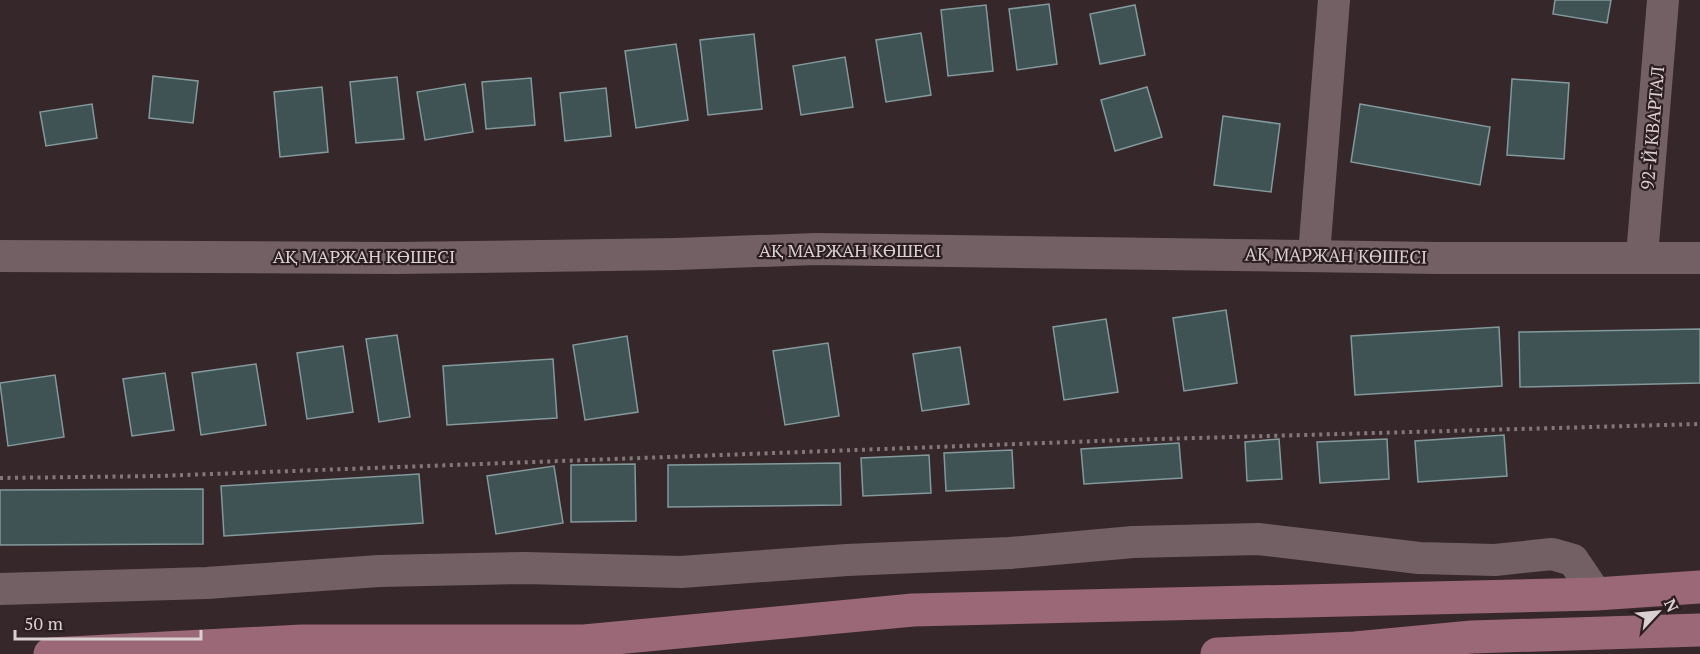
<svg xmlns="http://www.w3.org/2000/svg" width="1700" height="654" font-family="'PT Serif',serif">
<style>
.building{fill:#3f5355;stroke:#84999c;stroke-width:1.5}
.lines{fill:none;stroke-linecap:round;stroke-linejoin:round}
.path{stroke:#84777a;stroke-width:4;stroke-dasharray:3 4.5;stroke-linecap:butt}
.minor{stroke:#726064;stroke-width:32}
.major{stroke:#9a6876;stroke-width:33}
.labels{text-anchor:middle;stroke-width:4.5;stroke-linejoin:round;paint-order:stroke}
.street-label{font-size:18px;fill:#dad0d2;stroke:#2c1d21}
</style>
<rect width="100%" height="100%" fill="#36272b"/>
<path class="building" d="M1555 0H1611L1607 23 1553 14Z
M1049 4 1057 64 1017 70 1009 9Z
M986 5 993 71 948 76 941 10Z
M1135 5 1145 55 1100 64 1090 14Z
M921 33 931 95 886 102 876 40Z
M754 34 762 109 708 115 700 40Z
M676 44 688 120 636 128 625 51Z
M845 57 853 107 801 115 793 66Z
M153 76 198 81 193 123 149 118Z
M397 77 404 139 356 143 350 82Z
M531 78 535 125 486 129 482 82Z
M1512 79 1569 83 1564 159 1507 155Z
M465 84 473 132 425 140 417 92Z
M322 87 328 152 280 157 274 92Z
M1147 87 1162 137 1115 151 1101 100Z
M606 88 611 136 565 141 560 93Z
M92 104 97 138 46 146 40 112Z
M1360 104 1490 127 1480 185 1351 162Z
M1223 116 1280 124 1271 192 1214 185Z
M1226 310 1237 383 1184 391 1173 318Z
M1106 319 1118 392 1064 400 1053 327Z
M1499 327 1502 386 1355 395 1351 336Z
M1700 329V383L1520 387 1519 332Z
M397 335 410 417 379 422 366 339Z
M627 336 638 412 585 420 573 345Z
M828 343 839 416 785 425 773 351Z
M343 346 353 412 307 419 297 353Z
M960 347 969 404 922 411 913 354Z
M553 359 557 418 447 425 443 366Z
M256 364 266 425 201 435 192 373Z
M165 373 174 430 132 436 123 379Z
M55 375 64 437 8 446 0 383Z
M1504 435 1507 476 1418 482 1415 441Z
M1279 439 1282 479 1247 481 1245 442Z
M1387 439 1389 479 1320 483 1317 442Z
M1179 443 1182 478 1084 484 1081 449Z
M1012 450 1014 488 946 491 944 453Z
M929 455 931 493 863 496 861 458Z
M840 463 841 505 668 507V465Z
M635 464 636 521 571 522V465Z
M554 466 563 523 496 534 487 476Z
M419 474 423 523 224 536 221 486Z
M203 489V544L0 545V490Z"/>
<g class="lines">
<path class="path" d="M0 478 158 476 1124 440 1700 424"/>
<path class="minor" d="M1314 255 1334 0
M0 256 397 258 676 254 816 249 1437 258H1700
M1642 256 1663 0
M0 589 207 583 379 571 525 568 681 572 847 560 1010 553 1133 542 1258 539 1419 558 1495 560 1552 554 1573 560 1596 594"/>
<path class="major" d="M50 654 302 641H584L913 610 1596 594 1700 587
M1217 654 1355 648 1472 637 1700 630"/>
</g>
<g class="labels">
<g class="street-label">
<text transform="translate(1653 128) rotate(-85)" y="6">92-Й КВАРТАЛ</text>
<text x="850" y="257">АҚ МАРЖАН КӨШЕСІ</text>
<text transform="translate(1336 256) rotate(1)" y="6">АҚ МАРЖАН КӨШЕСІ</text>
<text x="364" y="263">АҚ МАРЖАН КӨШЕСІ</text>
</g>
</g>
<g transform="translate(1658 612) rotate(64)" stroke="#2c1d21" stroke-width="4.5" paint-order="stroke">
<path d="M0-4.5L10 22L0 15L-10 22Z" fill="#dad0d2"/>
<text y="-9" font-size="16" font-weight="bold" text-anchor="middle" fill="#dad0d2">N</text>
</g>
<path d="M15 630v9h186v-9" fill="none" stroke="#dad0d2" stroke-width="3"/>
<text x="24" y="630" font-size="18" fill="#dad0d2" stroke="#2c1d21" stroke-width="4.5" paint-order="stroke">50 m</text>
</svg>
